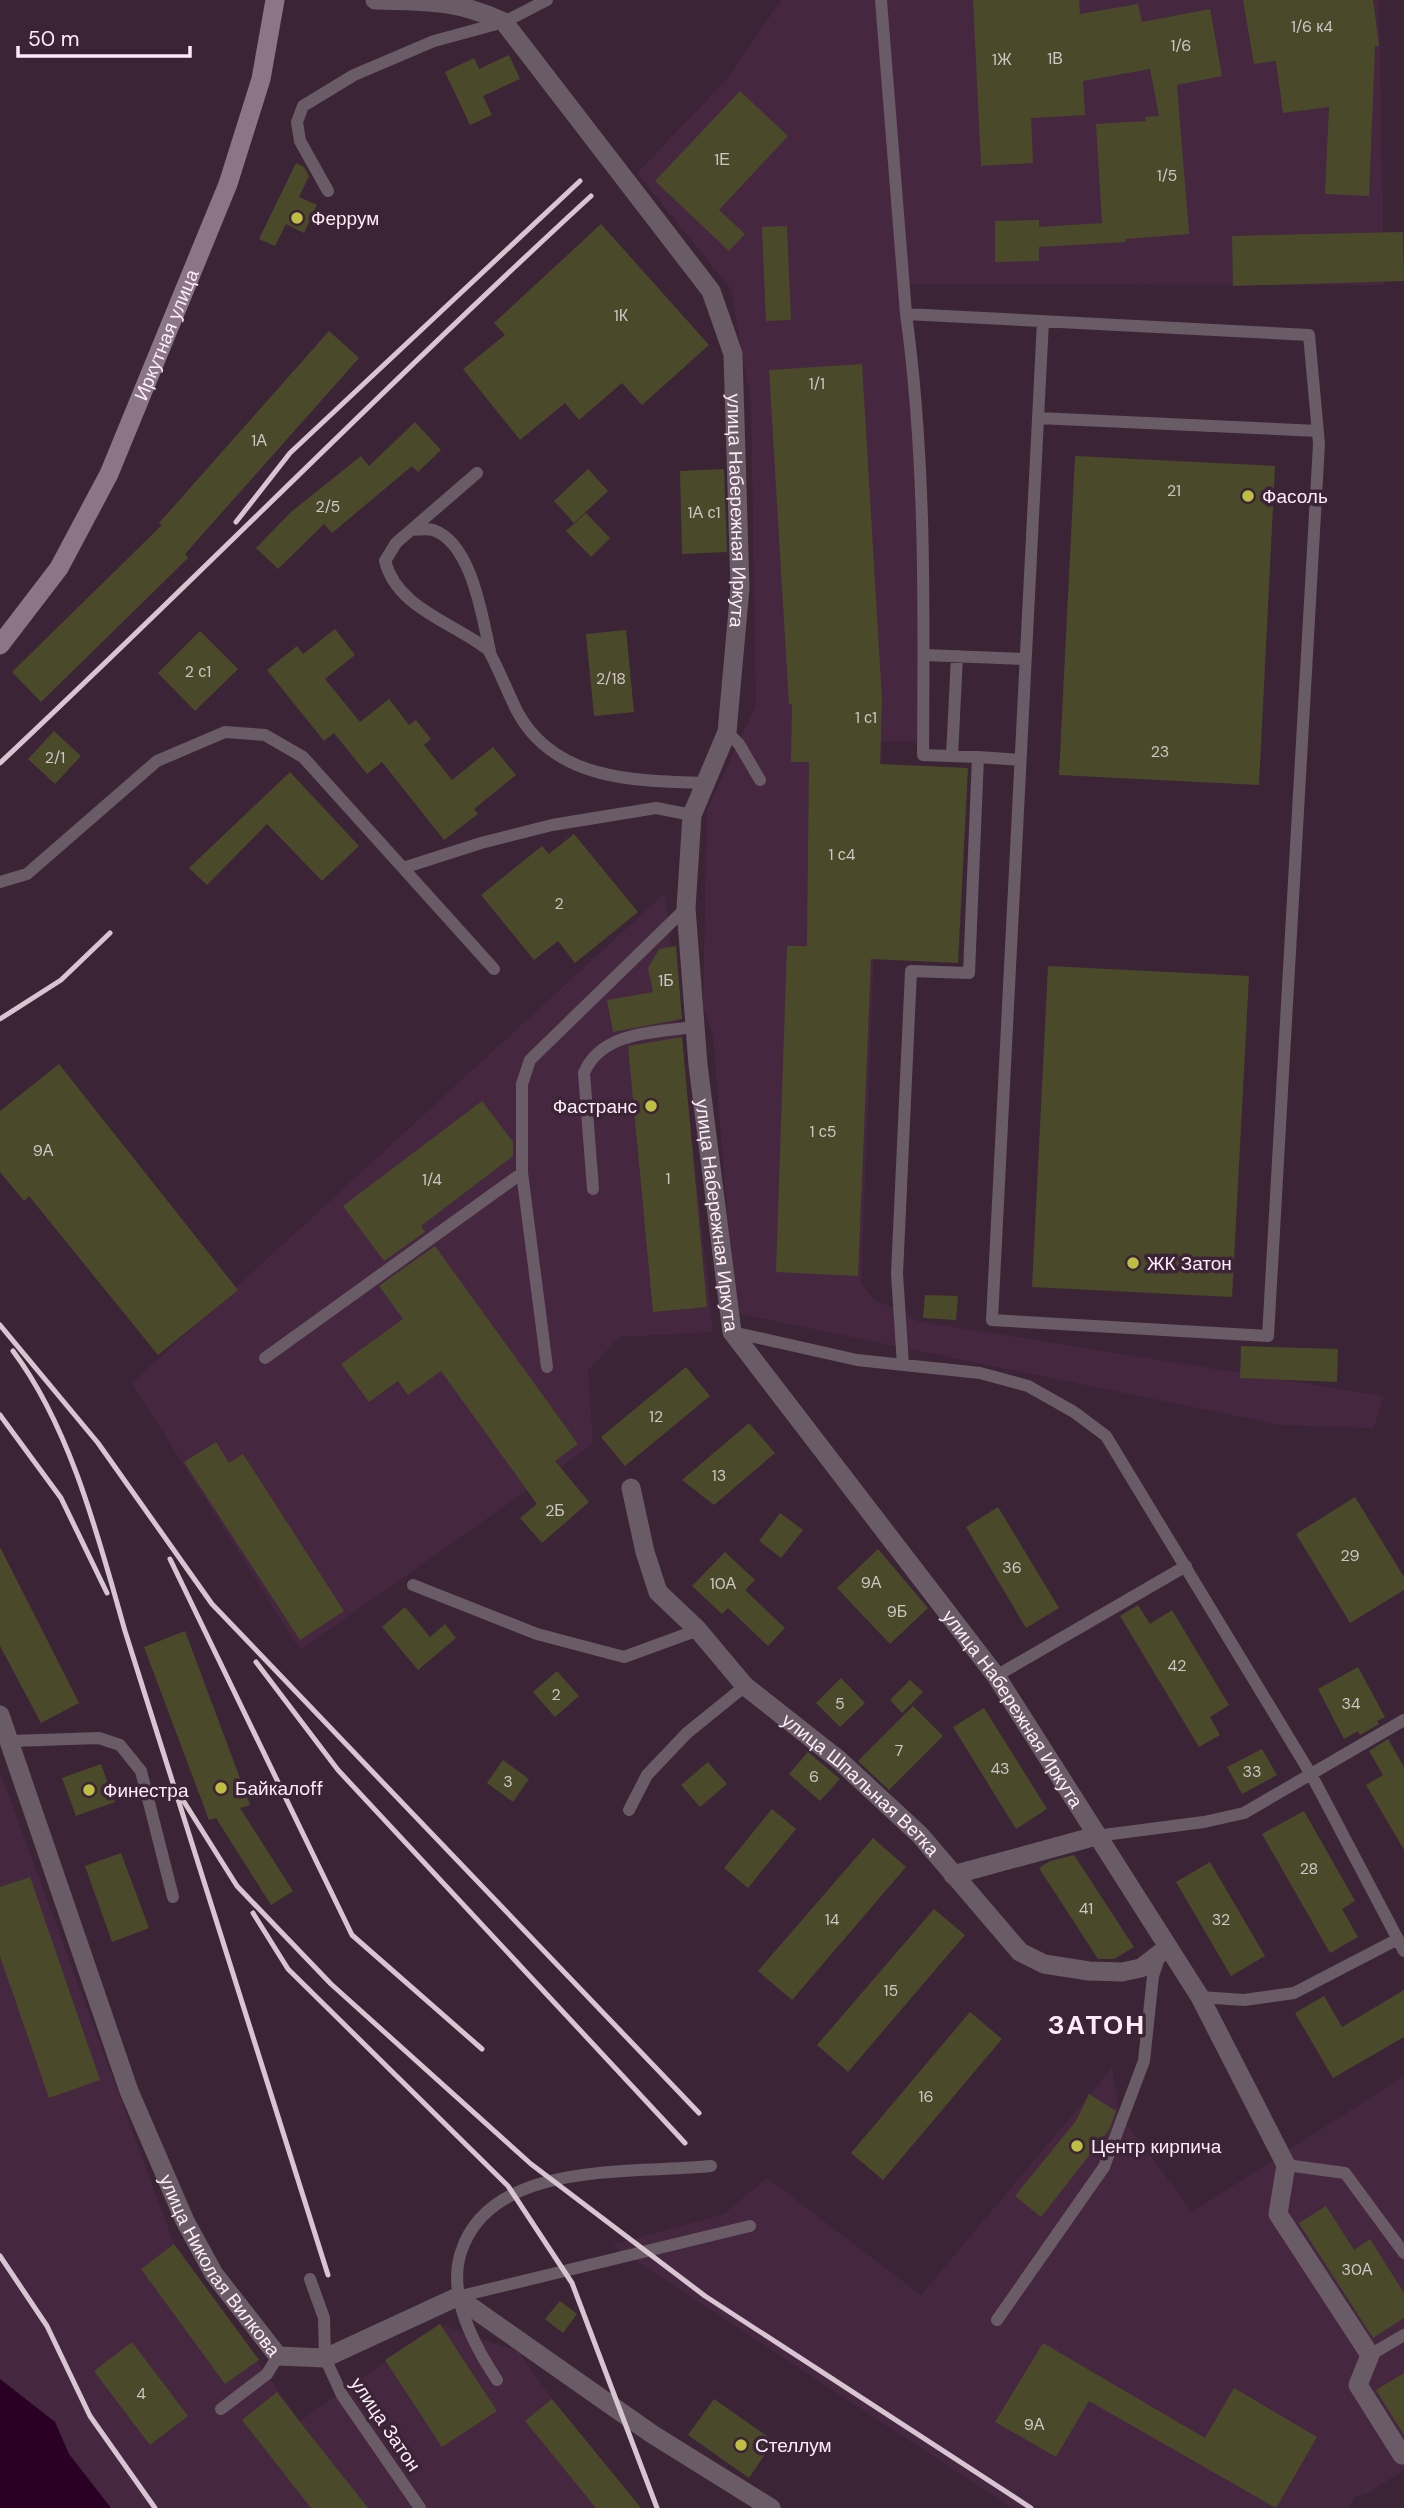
<svg xmlns="http://www.w3.org/2000/svg" width="1404" height="2508" font-family="'DM Sans',sans-serif">
<style>
.built{fill:#462740}
.water{fill:#2b0025}
.building{fill:#4a4a2a}
.lines{fill:none;stroke-linecap:round;stroke-linejoin:round}
.service{stroke:#695c66;stroke-width:12}
.minor{stroke:#695c66;stroke-width:19}
.secondary{stroke:#8a7686;stroke-width:19}
.rail{stroke:#d7c5d2;stroke-width:5}
.poi-dot{fill:#bebf42;stroke:#3c2437;stroke-width:2.5}
.labels{text-anchor:middle;stroke-width:7;stroke-linejoin:round;paint-order:stroke}
.number-label{font-size:16px;fill:#d0c4c4}
.poi-label{font-size:19px;fill:#fdecf8;stroke:#3c2437;text-anchor:start}
.street-label{font-size:19px;fill:#fdecf8;stroke:#3c2437}
.district-label{font-size:26px;font-weight:bold;letter-spacing:2px;fill:#fdecf8;stroke:#3c2437}
</style>
<rect width="100%" height="100%" fill="#3c2437"/>
<path class="built" d="M781 0H1379L1384 285 904 284 921 465V741H882L861 1284 875 1301 906 1312 916 1321 1384 1396 1374 1428 1280 1425 735 1313 713 1035 703 1007 707 810 756 705 751 401 731 289 637 173 728 78Z
M665 893 713 1332 620 1337 588 1370 593 1444 300 1650 132 1383Z
M0 1772 174 2244 300 2421 440 2324 519 2352 552 2399 641 2508H111L69 2454 55 2422 0 2379Z
M1112 2068 1119 2113 1192 2212 1404 2076V2470L1368 2493 1355 2497 1349 2508H1012L612 2245 724 2214 767 2178 921 2295Z"/>
<path class="water" d="M0 2379 55 2422 69 2454 111 2508H0Z"/>
<path class="building" d="M973 0H1079L1080 14 1138 4 1142 22 1210 9 1222 76 1177 85 1189 234 1125 239 1126 242 1039 247V261L995 262V221L1039 220V227L1102 223 1096 124 1146 121 1145 117 1159 116 1150 69 1083 81 1085 115 1031 118 1033 163 981 166Z
M1243 0H1373L1379 46H1375L1369 196 1325 194 1329 107 1283 113 1276 61 1254 64Z
M509 55 520 79 483 96 492 115 470 125 445 72 474 58 479 69Z
M740 91 788 136 719 210 745 234 729 251 655 181Z
M296 163 304 167 309 176 299 197 317 205 304 233 286 224 275 246 259 239Z
M601 224 709 345 642 405 622 383 579 420 565 403 520 440 463 369 505 335 494 323Z
M787 226 791 320 766 321 762 227Z
M1403 232 1404 281 1233 286 1232 236Z
M329 331 359 358 185 554 188 558 41 702 12 672 162 525 159 523Z
M862 364 882 699 880 764 968 768 958 963 871 959 858 1276 776 1272 787 946H807L809 762H791L792 704H789L769 370Z
M415 422 441 450 418 472 412 466 332 533 324 524 278 569 256 548 291 512 361 456 369 466Z
M1075 456 1275 466 1259 785 1059 775Z
M588 469 608 491 574 523 554 501Z
M724 469 727 552 682 554 680 471Z
M586 513 610 538 591 557 566 531Z
M335 629 355 655 325 679 360 722 389 699 409 725 416 720 431 739 424 745 452 780 493 747 516 775 474 809 478 814 444 840 382 762 367 774 334 733 324 741 267 670 297 646 303 654Z
M626 630 634 712 594 716 586 634Z
M200 631 238 669 195 711 158 673Z
M54 731 81 756 55 784 28 759Z
M290 772 359 846 322 881 267 824 207 885 189 868Z
M574 834 638 912 575 963 558 941 534 960 481 895 542 846 549 854Z
M676 946 682 1019 613 1032 607 1000 653 992 648 968 659 949Z
M1048 966 1249 976 1232 1297 1032 1287Z
M682 1037 707 1307 653 1312 628 1046Z
M59 1064 238 1290 158 1355 29 1196 24 1201 0 1172V1111Z
M482 1101 513 1142V1156L421 1226 425 1232 384 1261 343 1206Z
M435 1246 578 1444 555 1461 589 1502 542 1543 520 1518 537 1504 441 1371 408 1395 398 1381 369 1402 341 1364 403 1319 379 1286Z
M925 1295 958 1296 956 1320 923 1318Z
M1241 1346 1338 1349 1337 1382 1240 1378Z
M686 1367 710 1396 625 1466 601 1437Z
M749 1423 775 1453 714 1505 682 1480Z
M216 1442 229 1463 243 1454 344 1611 300 1640 184 1462Z
M1355 1497 1404 1577V1590L1350 1623 1296 1534Z
M998 1507 1059 1608 1026 1628 966 1527Z
M780 1513 803 1530 781 1558 759 1541Z
M0 1547 79 1703 41 1723 0 1646Z
M878 1549 928 1608 890 1644 837 1588Z
M725 1552 755 1580 745 1590 785 1628 768 1646 728 1608 722 1614 692 1586Z
M1138 1605 1150 1624 1172 1610 1229 1705 1210 1717 1220 1735 1199 1747 1120 1616Z
M405 1607 430 1637 445 1624 456 1638 418 1670 382 1627Z
M185 1631 250 1805 240 1808 293 1891 271 1905 216 1818 209 1820 144 1647Z
M1358 1667 1385 1717 1377 1721 1379 1724 1360 1735 1358 1731 1344 1739 1318 1689Z
M557 1671 579 1696 555 1717 533 1692Z
M841 1678 865 1703 840 1727 816 1703Z
M910 1680 923 1692 902 1713 890 1700Z
M913 1706 943 1736 889 1790 858 1761Z
M984 1708 1047 1809 1016 1829 953 1727Z
M1388 1739 1404 1767V1850L1366 1785 1383 1775 1369 1751Z
M1262 1749 1277 1775 1242 1794 1227 1767Z
M808 1752 840 1779 820 1801 789 1774Z
M503 1760 529 1779 513 1802 487 1783Z
M708 1762 727 1784 700 1807 681 1785Z
M101 1764 115 1802 76 1816 62 1778Z
M772 1809 796 1829 748 1888 724 1868Z
M1304 1811 1355 1901 1342 1909 1358 1937 1330 1953 1262 1834Z
M873 1838 906 1867 792 2000 758 1971Z
M121 1853 149 1928 112 1942 85 1866Z
M1074 1855 1134 1947 1114 1959H1098L1039 1868 1050 1861Z
M1210 1862 1265 1956 1231 1976 1176 1882Z
M30 1877 100 2080 49 2098 0 1956V1887Z
M934 1909 965 1935 848 2072 817 2045Z
M1404 1990V2037L1333 2078 1295 2013 1324 1996 1342 2027Z
M970 2012 1002 2039 883 2180 851 2153Z
M1089 2094 1116 2111 1109 2130 1041 2217 1015 2196 1076 2121Z
M1326 2206 1354 2250 1370 2239 1404 2293V2318L1373 2338 1299 2223Z
M174 2244 259 2360 225 2384 141 2269Z
M560 2301 577 2314 563 2333 545 2319Z
M440 2324 497 2411 442 2447 385 2360Z
M132 2342 188 2416 150 2445 94 2371Z
M1043 2343 1205 2438 1234 2388 1317 2437 1276 2508 1089 2401 1056 2457 995 2422Z
M1404 2373V2435L1376 2390Z
M277 2392 300 2422 368 2508H311L242 2420Z
M552 2399 641 2508H596L525 2421Z
M714 2399 774 2441 749 2478 688 2435Z"/>
<g class="lines">
<path class="service" d="M881 0 906 314
M328 191 300 141 297 122 303 106 354 75 434 41 504 22 547 0
M1038 418 1318 431
M477 473 396 543 385 561C397 608 452 622 487 649 492 653 511 700 517 711 554 781 636 781 705 783
M411 530C417 530 427 528 433 530 472 543 482 617 490 651
M924 655 1025 659
M727 732 739 744 760 780
M952 756 957 656
M978 757 1020 760
M403 868 481 843 552 825 656 808 692 815
M0 882 27 874 157 761 225 732 265 735 303 757 494 969
M522 1173 547 1367
M593 1189 584 1073C601 1031 657 1032 695 1027
M732 1332 857 1360 980 1373 1028 1386 1074 1412 1106 1436 1312 1776 1404 1951
M265 1358 522 1173V1084L530 1060 686 908
M903 1365 897 1274 911 971 969 973 978 757 923 755C924 608 926 459 906 314L1309 335 1319 444 1268 1336 992 1320 1043 321
M413 1585 537 1634 624 1657 698 1630
M996 1676 1186 1566
M11 1741 99 1738 120 1745 141 1771 173 1897
M629 1810 647 1775 687 1733 745 1686
M1096 1836 1204 1822 1244 1813 1404 1720
M1200 1997 1244 2000 1294 1993 1398 1939
M1286 2165 1345 2173 1404 2253
M310 2279 324 2318 325 2358 342 2395 420 2508
M457 2297 750 2226
M997 2320 1104 2167 1144 2061 1153 1976 1160 1955
M1370 2355 1404 2335
M497 2380C473 2344 447 2295 461 2252 491 2159 634 2174 711 2166
M221 2409 267 2374 278 2356"/>
<g class="minor">
<path id="s1" d="M375 0C426 1 457 0 504 22L711 291 733 354 740 588 727 732 692 815 686 908 698 1065 732 1332 996 1676 1200 1997 1286 2165 1278 2214 1370 2355 1358 2385 1402 2455"/>
<path id="s2" d="M631 1488 645 1552 658 1592 698 1630 745 1686 839 1760 920 1835 1020 1952 1044 1964 1089 1971 1122 1972 1141 1968 1167 1948"/>
<path id="s3" d="M0 1715 129 2091 185 2221 214 2274 278 2356 325 2358 457 2297 652 2434 771 2508"/>
<path d="M953 1875 1096 1836"/>
</g>
<path class="secondary" id="s4" d="M0 645 59 568 109 474 228 184 261 79 275 0"/>
<path class="rail" d="M236 522 290 453 580 181
M0 763C199 576 390 381 591 196
M0 1019 61 980 110 933
M0 1325 98 1443 212 1604 699 2113
M13 1351C71 1428 99 1540 125 1631L328 2275
M0 1415 61 1498 107 1593
M170 1559 352 1935 482 2049
M256 1662 338 1770 685 2143
M176 1789 237 1886 331 1984 531 2164 705 2296 1031 2508
M253 1913 288 1969 508 2186 572 2283 657 2508
M0 2256 47 2326 90 2416 155 2508"/>
</g>
<g class="poi-dot">
<circle cx="297" cy="218" r="7"/>
<circle cx="1248" cy="496" r="7"/>
<circle cx="651" cy="1106" r="7"/>
<circle cx="1133" cy="1263" r="7"/>
<circle cx="221" cy="1788" r="7"/>
<circle cx="89" cy="1790" r="7"/>
<circle cx="1077" cy="2146" r="7"/>
<circle cx="741" cy="2445" r="7"/>
</g>
<g class="labels">
<g class="number-label">
<text x="1312" y="32">1/6 к4</text>
<text x="1181" y="51">1/6</text>
<text x="1055" y="64">1В</text>
<text x="1002" y="65">1Ж</text>
<text x="722" y="165">1Е</text>
<text x="1167" y="181">1/5</text>
<text x="621" y="321">1К</text>
<text x="817" y="389">1/1</text>
<text x="259" y="446">1А</text>
<text x="1174" y="496">21</text>
<text x="328" y="512">2/5</text>
<text x="704" y="518">1А с1</text>
<text x="198" y="677">2 с1</text>
<text x="611" y="684">2/18</text>
<text x="866" y="723">1 с1</text>
<text x="1160" y="757">23</text>
<text x="55" y="763">2/1</text>
<text x="842" y="860">1 с4</text>
<text x="559" y="909">2</text>
<text x="666" y="986">1Б</text>
<text x="823" y="1137">1 с5</text>
<text x="43" y="1156">9А</text>
<text x="668" y="1184">1</text>
<text x="432" y="1185">1/4</text>
<text x="656" y="1422">12</text>
<text x="719" y="1481">13</text>
<text x="555" y="1516">2Б</text>
<text x="1350" y="1561">29</text>
<text x="1012" y="1573">36</text>
<text x="871" y="1588">9А</text>
<text x="723" y="1589">10А</text>
<text x="897" y="1617">9Б</text>
<text x="1177" y="1671">42</text>
<text x="556" y="1700">2</text>
<text x="840" y="1709">5</text>
<text x="1351" y="1709">34</text>
<text x="899" y="1756">7</text>
<text x="1000" y="1774">43</text>
<text x="1252" y="1777">33</text>
<text x="814" y="1782">6</text>
<text x="508" y="1787">3</text>
<text x="1309" y="1874">28</text>
<text x="1086" y="1914">41</text>
<text x="832" y="1925">14</text>
<text x="1221" y="1925">32</text>
<text x="891" y="1996">15</text>
<text x="926" y="2102">16</text>
<text x="1357" y="2275">30А</text>
<text x="141" y="2399">4</text>
<text x="1034" y="2430">9А</text>
</g>
<g class="poi-label">
<text x="311" y="225">Феррум</text>
<text x="1262" y="503">Фасоль</text>
<text x="637" y="1113" text-anchor="end">Фастранс</text>
<text x="1147" y="1270">ЖК Затон</text>
<text x="235" y="1795">Байкалoff</text>
<text x="103" y="1797">Финестра</text>
<text x="1091" y="2153">Центр кирпича</text>
<text x="755" y="2452">Стеллум</text>
</g>
<g class="street-label">
<text dy="7" stroke="none"><textPath href="#s4" startOffset="354">Иркутная улица</textPath></text>
<text dy="7" stroke="none"><textPath href="#s1" startOffset="695">улица Набережная Иркута</textPath></text>
<text dy="7" stroke="none"><textPath href="#s1" startOffset="1409">улица Набережная Иркута</textPath></text>
<text dy="7" stroke="none"><textPath href="#s1" startOffset="1997">улица Набережная Иркута</textPath></text>
<text dy="7" stroke="none"><textPath href="#s2" startOffset="388">улица Шпальная Ветка</textPath></text>
<text dy="7" stroke="none"><textPath href="#s3" startOffset="595">улица Николая Вилкова</textPath></text>
<text transform="translate(386 2424) rotate(56)" y="7">улица Затон</text>
</g>
<g class="district-label">
<text x="1097" y="2034">ЗАТОН</text>
</g>
</g>
<path d="M18 46v10h172v-10" fill="none" stroke="#fdecf8" stroke-width="3.5"/>
<text x="28" y="46" font-size="21" fill="#fdecf8" stroke="#3c2437" stroke-width="5" paint-order="stroke">50 m</text>
</svg>
